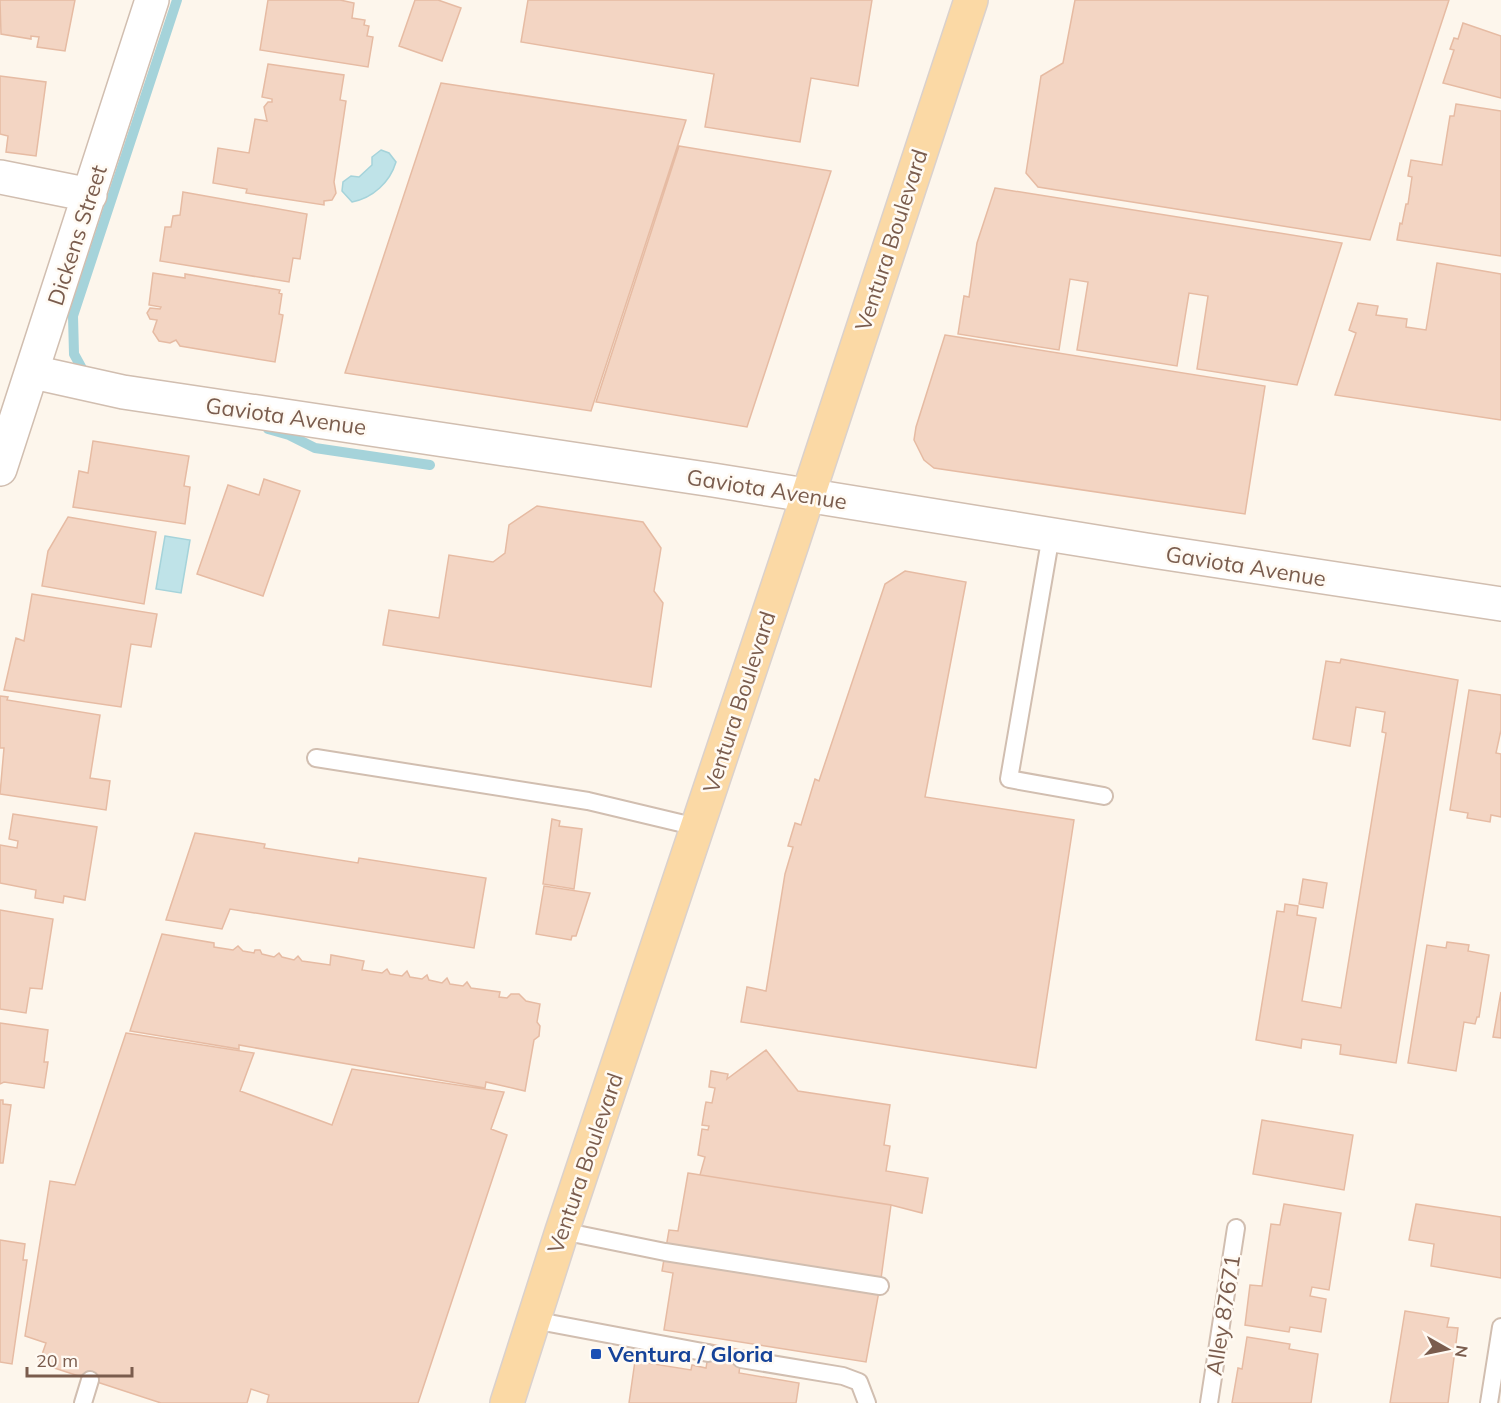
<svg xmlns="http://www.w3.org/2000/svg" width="1501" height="1403" font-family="Mulish,sans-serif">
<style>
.water{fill:#bfe3e8;stroke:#a5d3da;stroke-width:1.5}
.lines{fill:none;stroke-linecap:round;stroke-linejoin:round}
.stream{stroke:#a5d3da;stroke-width:10}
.building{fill:#f3d5c3;stroke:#e6bba3;stroke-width:1.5}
.service-casing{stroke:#d1beb0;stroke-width:20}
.minor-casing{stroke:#d1beb0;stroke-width:36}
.primary-casing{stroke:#dad1cd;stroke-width:36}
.service{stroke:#fff;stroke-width:16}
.minor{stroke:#fff;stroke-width:33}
.primary{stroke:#fbd9a5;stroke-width:33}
.transit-dot{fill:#1a4fb4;stroke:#fffaf3;stroke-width:2}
.labels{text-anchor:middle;stroke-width:5;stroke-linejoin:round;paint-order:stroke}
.street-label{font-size:22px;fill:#7a5c4d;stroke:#fffaf3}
.transit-label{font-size:22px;font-weight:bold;fill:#164399;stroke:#fffaf3;text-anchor:start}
</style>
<rect width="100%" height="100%" fill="#fdf6ec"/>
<path class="water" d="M381 150 389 153 396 162C390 182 373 198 352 202L342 191 343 182 351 176 359 177 372 165V157Z
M165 536 190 540 181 593 156 589Z"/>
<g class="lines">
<path class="stream" d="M86 376 74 354 73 316 177 0
M268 429 289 435 315 448 430 465"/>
</g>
<path class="building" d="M0 0H75L65 51 37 47 39 37 31 36V39L1 34Z
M268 0H340L354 3 352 18 365 20 364 25 369 26 367 36 373 37 368 67 260 50Z
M415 0H438L461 8 442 61 399 46Z
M528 0H872L858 86 811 78 800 142 705 127 714 74 521 42Z
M1075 0H1449L1370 240 1038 187 1026 173 1041 76 1063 63Z
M1463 23 1501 36V98L1443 83 1454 50 1450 49 1454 38 1458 39Z
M268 64 344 75 340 100 346 101 334 182 336 193 332 200 324 201V205L246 193 247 189 213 183 218 148 249 153 255 119 267 121 264 107 268 102H272V99L262 97Z
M0 76 46 82 36 156 6 152 8 136 0 134Z
M441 83 686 120 591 411 345 373Z
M1456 104 1501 111V256L1397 240 1400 223 1402 224 1406 204H1408L1412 177 1408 176 1411 160 1442 165 1450 116H1454Z
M679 146 831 171 747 427 596 402Z
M995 188 1342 243 1297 385 1197 369 1208 296 1189 293 1177 366 1077 350 1088 282 1070 279 1059 350 958 334 964 296 969 297 977 243Z
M183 192 307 214 300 259 293 258 289 282 160 261 165 227H171L173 216 180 215Z
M1437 263 1501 274V420L1335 395 1356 333 1349 330 1358 303 1378 306 1376 315 1407 319 1406 327 1426 330Z
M153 273 185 278V274L280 290 279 293 282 294 279 314 283 315 275 362 180 346 176 340 170 343 159 341 153 332 157 320 150 319 147 313 150 308 160 309 161 307 149 305Z
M945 335 1265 386 1245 514 934 468 924 460 914 440 916 427Z
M93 441 189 456 184 486 190 487 185 524 73 507 79 471 88 473Z
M264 479 300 491 263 596 197 574 228 485 259 495Z
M537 506 643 522 661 548 654 591 663 603 651 687 383 645 389 610 439 618 449 555 493 562 505 553 509 525Z
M68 517 156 532 144 604 42 586 48 551Z
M905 571 966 582 925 797 1074 820 1036 1068 741 1022 747 987 766 991 785 874 793 847 788 846 795 823 801 825 815 779 819 781 885 584Z
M32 594 157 614 151 647 131 644 121 707 4 690 16 638 24 641Z
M1341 659 1458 680 1396 1063 1340 1054 1341 1045 1302 1039 1301 1048 1256 1040 1277 911 1284 912 1285 904 1298 906 1297 915 1316 918 1302 1001 1341 1008 1386 733 1382 732 1385 712 1356 707 1350 746 1313 739 1326 661 1340 663Z
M1469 690 1501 695V730L1496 753 1501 754V817L1491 815 1490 822 1467 818 1468 813 1450 810Z
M0 696 8 697 7 700 100 715 90 778 110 781 106 810 0 794 4 748H0Z
M13 814 97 827 85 900 64 896 63 903 35 898 36 890 0 883V845L17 848 18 841 9 839Z
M552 819 560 821 559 826 582 829 574 889 543 884Z
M195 833 265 844 264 848 358 863 359 858 486 878 474 948 230 909 222 929 166 920Z
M1303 879 1327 883 1323 908 1299 904Z
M544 886 590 893 576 936H572L571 940 536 934Z
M0 910 53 919 42 989 30 988 26 1013 0 1009Z
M162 934 214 943V947L233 950 238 946 243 951 254 953 255 950H260L262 954 274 957 279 953 282 957 294 960 298 956 302 961 330 965 331 955 364 961 362 970 382 973 387 969 390 974 402 976 407 971 410 977 422 979 427 975 429 980 442 983 447 978 450 984 463 986 467 982 471 988 500 992 499 997 507 998 511 994H519L526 1001 540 1004 537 1022 540 1026 539 1036 534 1040 525 1091 486 1082 485 1088 239 1045V1049L130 1031Z
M1447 942 1469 945 1468 951 1489 955 1479 1017H1477L1475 1024 1464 1022 1456 1071 1408 1063 1427 945 1446 948Z
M1501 992V1038L1493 1037Z
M0 1023 48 1030 44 1062H48L44 1088 4 1082 0 1084Z
M126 1033 254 1053 240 1091 332 1125 352 1069 504 1092 491 1129 507 1135 418 1403H267L269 1395 251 1389 247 1403H161L39 1363 46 1343 25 1336 50 1181 75 1185Z
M766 1050 798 1091 890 1105 884 1145 890 1146 886 1171 928 1178 922 1213 891 1205 700 1175 705 1157 698 1155 702 1129 708 1130 709 1126 702 1125 705 1107 706 1102 712 1103 715 1088 709 1087 711 1071 728 1074 727 1079Z
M0 1100H3V1104L11 1105 3 1163H0Z
M1262 1120 1353 1135 1344 1190 1253 1174Z
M688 1173 891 1205 880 1286 866 1362 664 1330 673 1273 662 1271 669 1230 678 1231Z
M1284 1204 1341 1213 1329 1290 1312 1287 1310 1296 1326 1299 1321 1332 1290 1327 1289 1332 1245 1325 1250 1285 1262 1286 1271 1224 1280 1225Z
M1416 1204 1501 1217V1278L1431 1266 1434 1244 1409 1240Z
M0 1240 25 1244 23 1260H27L12 1364 0 1362Z
M1405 1311 1449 1318 1447 1327 1458 1328 1448 1403H1390Z
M1247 1337 1290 1344 1289 1349 1318 1354 1311 1403H1232L1238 1368 1242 1369Z
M710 1344 742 1350 739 1373 799 1383 796 1403H629L635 1361 691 1370 692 1365 706 1368Z"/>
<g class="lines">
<g class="service-casing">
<path id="service" d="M1051 535 1009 779 1104 796
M316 758 588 801 697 827
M562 1231 665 1252 880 1286
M533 1320 708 1353
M741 1359 843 1376 859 1382 867 1403
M83 1403 90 1380
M1209 1403 1236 1228
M1489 1403 1501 1327"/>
</g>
<g class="minor-casing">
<path id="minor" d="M0 177 90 195
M33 372 123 392 713 480 1146 550 1501 604
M0 469 152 0"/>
</g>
<g class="primary-casing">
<path id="primary" d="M507 1403 562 1231 793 541 971 0"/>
</g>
<use href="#service" class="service"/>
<use href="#minor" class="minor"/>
<use href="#primary" class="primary"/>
</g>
<rect class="transit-dot" x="590" y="1348" width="12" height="12" rx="3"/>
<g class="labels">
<g class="street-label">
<text transform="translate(77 235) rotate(-72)" y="8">Dickens Street</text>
<text transform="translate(891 240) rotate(-72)" y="8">Ventura Boulevard</text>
<text transform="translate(286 416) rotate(8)" y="8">Gaviota Avenue</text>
<text transform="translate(767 489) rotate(9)" y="8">Gaviota Avenue</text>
<text transform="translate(1246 566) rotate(9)" y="8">Gaviota Avenue</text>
<text transform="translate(739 702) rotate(-72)" y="8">Ventura Boulevard</text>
<text transform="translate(585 1163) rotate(-71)" y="8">Ventura Boulevard</text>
<text transform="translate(1223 1315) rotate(-81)" y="8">Alley 87671</text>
</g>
<g class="transit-label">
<text x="608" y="1362">Ventura / Gloria</text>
</g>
</g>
<g transform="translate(1447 1349) rotate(99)" stroke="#fffaf3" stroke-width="4.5" paint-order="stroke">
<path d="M0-4.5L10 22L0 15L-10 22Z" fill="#7a5c4d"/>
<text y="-9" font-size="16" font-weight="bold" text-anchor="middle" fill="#7a5c4d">N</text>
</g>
<path d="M27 1367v9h105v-9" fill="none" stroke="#7a5c4d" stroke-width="3"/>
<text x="36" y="1367" font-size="18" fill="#7a5c4d" stroke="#fffaf3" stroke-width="4.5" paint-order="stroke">20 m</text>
</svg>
